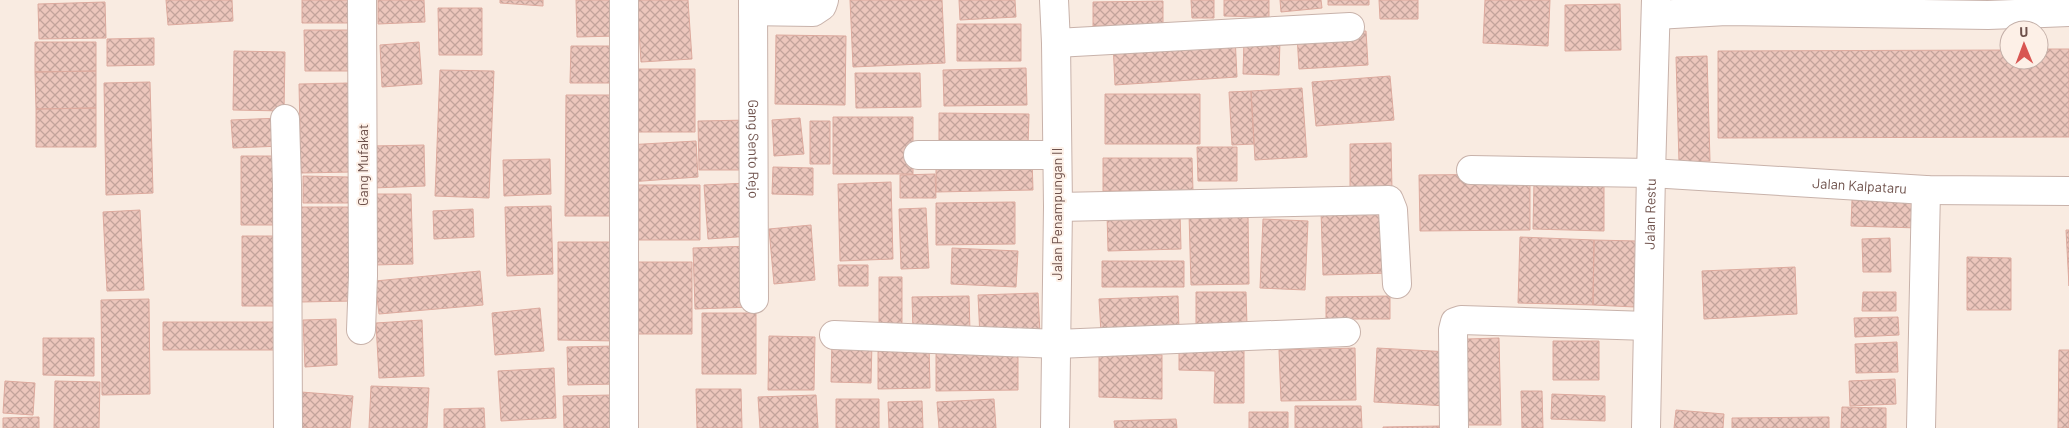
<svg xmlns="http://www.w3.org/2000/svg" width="2069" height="428" font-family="Barlow,sans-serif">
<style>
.building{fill:url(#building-cross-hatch);stroke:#ddaa9e}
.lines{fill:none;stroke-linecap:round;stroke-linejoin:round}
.minor-casing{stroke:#c8b2aa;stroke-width:30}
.minor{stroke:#fff;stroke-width:28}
.labels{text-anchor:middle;stroke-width:4;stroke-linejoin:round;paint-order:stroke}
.street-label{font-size:14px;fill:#6e514b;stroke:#fdf0e7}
</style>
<defs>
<pattern id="building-cross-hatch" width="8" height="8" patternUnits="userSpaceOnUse" patternTransform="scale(1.25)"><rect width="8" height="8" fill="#ecc6bc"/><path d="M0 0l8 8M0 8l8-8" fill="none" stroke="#c3a39b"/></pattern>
</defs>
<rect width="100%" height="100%" fill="#f9ebe1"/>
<path class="building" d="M166 0H232L233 21 168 25Z
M302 0H350V23H302Z
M378 0H424L425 22 378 24Z
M500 0H543V6L500 3Z
M576 0H616L617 36 577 37Z
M637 0H688L692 59 641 62Z
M850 0H942L945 63 853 67Z
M959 0H1015L1016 17 960 20Z
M1191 0H1214V18H1192Z
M1224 0H1269V17L1224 16Z
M1280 0H1321L1322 8 1281 12Z
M1328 0H1369V5H1328Z
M1379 0H1418V19H1380Z
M1485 0H1550L1548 46 1483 43Z
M1163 1V25L1093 26V2Z
M105 2 106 38 39 39 38 4Z
M1620 4 1621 50 1565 51V5Z
M438 8H482V55H439Z
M957 24H1021V61H957Z
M304 30H356V71H305Z
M1366 31 1368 65 1299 69 1297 35Z
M776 35 846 36 845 105 775 104Z
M1235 36 1237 77 1115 85 1113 43Z
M154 38V65L107 66V39Z
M1244 39 1280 40 1279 75 1243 74Z
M35 42H96V71L35 72Z
M419 42 422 84 382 87 380 45Z
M571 46H619V83H570Z
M2039 49H2069V137L1718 138V51L2009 50V60H2039Z
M234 51 285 52 284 111 233 110Z
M1707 56 1710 161 1679 162 1676 57Z
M1026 68 1027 105 944 106 943 70Z
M633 69H695V132H633Z
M440 70 494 71 489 198 435 196Z
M96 71V108L36 109 35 72Z
M855 73H920L921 107 856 108Z
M1390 76 1394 120 1316 126 1312 82Z
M150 82 153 193 106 195 104 83Z
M350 83 352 172 301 173 299 84Z
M1302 88 1307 157 1255 160 1251 91Z
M1251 91 1254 144 1232 145 1229 92Z
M1105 94H1200V144H1105Z
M566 95H618V216H565Z
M96 108V147H36V109Z
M939 113 1029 114 1028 146H939Z
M833 117H913V174H833Z
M281 118 282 146 233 148 231 120Z
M800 118 804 154 774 156 772 120Z
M750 120 751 170H699L698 121Z
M810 121H830V164H810Z
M696 141 698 177 629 182 626 145Z
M1391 143 1392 190 1350 191V144Z
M424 145 425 186 373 188 372 146Z
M1197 147H1237V181H1198Z
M241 156H280V225H241Z
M1103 158H1192L1193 191H1103Z
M550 159 551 194 504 196 503 160Z
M936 159H1032L1033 190 936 192Z
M773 167 813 168V195L772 194Z
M935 174 936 198H900V175Z
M1530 174V230L1420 231 1419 175Z
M303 176 349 177V203H303Z
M1534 181 1604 182V231L1533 229Z
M891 182 893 259 840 261 838 184Z
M748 183 751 236 708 239 704 185Z
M635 185H700V240H635Z
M372 194H411L413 264 375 265Z
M1852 200 1920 202 1919 228 1851 226Z
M1015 202V244L936 245V203Z
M551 206 553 274 507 276 505 207Z
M300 207H352L354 301 301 302Z
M926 208 929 268 901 269 899 209Z
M1388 208 1391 273 1323 275 1321 211Z
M473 209 474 237 434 239 433 211Z
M140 210 144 290 107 291 103 212Z
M1180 211 1181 249 1108 251 1107 213Z
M1248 213 1249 284 1191 285 1189 214Z
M1263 219 1308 221 1305 290 1260 288Z
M811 225 815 280 774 284 769 229Z
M2066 230H2069V286Z
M242 236H285V306H242Z
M1520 237 1594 240 1593 305 1518 303Z
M1890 238 1891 272H1863L1862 239Z
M1594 240 1637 241 1635 307 1593 305Z
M558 242H618L617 341 558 340Z
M751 246 752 307 695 309 693 248Z
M952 248 1018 251 1016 287 951 284Z
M1967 257 2011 258V310H1967Z
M1102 261H1184V287H1102Z
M631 262H692V334H631Z
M838 265H868V286H839Z
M1795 267 1797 314 1704 319 1702 271Z
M480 271 483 305 379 314 375 281Z
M879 277H902V333H879Z
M1196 292H1246L1247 325 1196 326Z
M1863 292H1896V311H1862Z
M1038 293 1040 335 980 337 978 295Z
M969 296 970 332 913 333 912 297Z
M1178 296 1179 330 1101 333 1099 299Z
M1390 296V319H1326V297Z
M149 299 150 394 102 395 101 300Z
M540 308 544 351 495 355 492 313Z
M702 313H756V374H702Z
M1898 317 1899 335 1855 337 1854 318Z
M336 319 337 365 305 367 303 320Z
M422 320 424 376 379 378 376 323Z
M163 322H279V350H163Z
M769 336 815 337 814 390H768Z
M43 338H94V376L43 375Z
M1499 338 1501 425H1468L1467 339Z
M832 340 872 341 871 383 831 382Z
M1553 341H1599V380H1553Z
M1897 342 1898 372 1856 373 1855 344Z
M1244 343V403H1214L1215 371 1179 370V349Z
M929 344 930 388 878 389V345Z
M616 346V384L568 385 567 347Z
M1018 348V390L936 391V349Z
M1355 348 1356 400 1281 401 1279 350Z
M1377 348 1450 352 1447 406 1374 402Z
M2059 350H2069V428H2058Z
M1099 354 1162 355V399L1099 397Z
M554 368 556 418 501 421 498 371Z
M1895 379 1896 404 1850 406 1849 381Z
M5 381 35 383 33 415 3 413Z
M55 381 100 382 99 428H54Z
M371 386 429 388 427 428H369Z
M696 389H741L742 428H697Z
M1521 391H1542L1543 428H1522Z
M301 392 353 396 350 428H298Z
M1552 394 1605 396V421L1551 419Z
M612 395 613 428H564L563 396Z
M816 395 818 428H760L758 397Z
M836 399H879V428H836Z
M994 399 996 428H939L937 402Z
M922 401 923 428H889L888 402Z
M1295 406H1361L1362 428H1295Z
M1842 407 1886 408V428H1841Z
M484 408 485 428H444V409Z
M1676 410 1724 414 1723 428H1674Z
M1249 412H1288V428H1249Z
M39 417V428H3V418Z
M1829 417V428H1732V418Z
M1176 419 1177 428H1115L1114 421Z
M1439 426V428H1383V427Z"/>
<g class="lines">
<g class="minor-casing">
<g id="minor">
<path id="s1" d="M753 0 754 299"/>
<path d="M1054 0 1056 43 1058 207 1055 428"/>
<path d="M753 11 813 12 822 6 824 0"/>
<path d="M1656 15 1726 11 1988 15 2069 12"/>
<path d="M1056 43 1350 27"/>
<path d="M285 119 287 185 288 428"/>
<path d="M918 155H1057"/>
<path id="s2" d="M1471 170 1651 173 1926 190 2069 191"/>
<path d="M1058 207 1389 200 1393 210 1397 284"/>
<path d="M361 330 363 276 362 0"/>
<path d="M834 335 1057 344 1346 332"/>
<path d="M624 428V0"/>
<path d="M1454 428 1453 330 1455 322 1461 320 1648 326"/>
<path id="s3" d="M1646 428 1651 173 1656 0"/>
<path d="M1921 428 1926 190"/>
</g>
</g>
<use href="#minor" class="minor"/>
</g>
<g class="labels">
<g class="street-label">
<text dy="5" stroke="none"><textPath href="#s1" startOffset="149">Gang Sento Rejo</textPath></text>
<text transform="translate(363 165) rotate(-90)" y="5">Gang Mufakat</text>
<text dy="5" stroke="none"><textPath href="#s2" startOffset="389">Jalan Kalpataru</textPath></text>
<text transform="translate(1057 214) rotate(-90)" y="5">Jalan Penampungan II</text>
<text dy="5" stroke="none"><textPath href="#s3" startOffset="214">Jalan Restu</textPath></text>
</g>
</g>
<g transform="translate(2024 45) rotate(359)"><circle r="24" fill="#fdf0e7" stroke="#c4b0a9"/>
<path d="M0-4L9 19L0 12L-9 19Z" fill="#d85652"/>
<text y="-8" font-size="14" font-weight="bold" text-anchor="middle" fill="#6e514b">U</text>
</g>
</svg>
